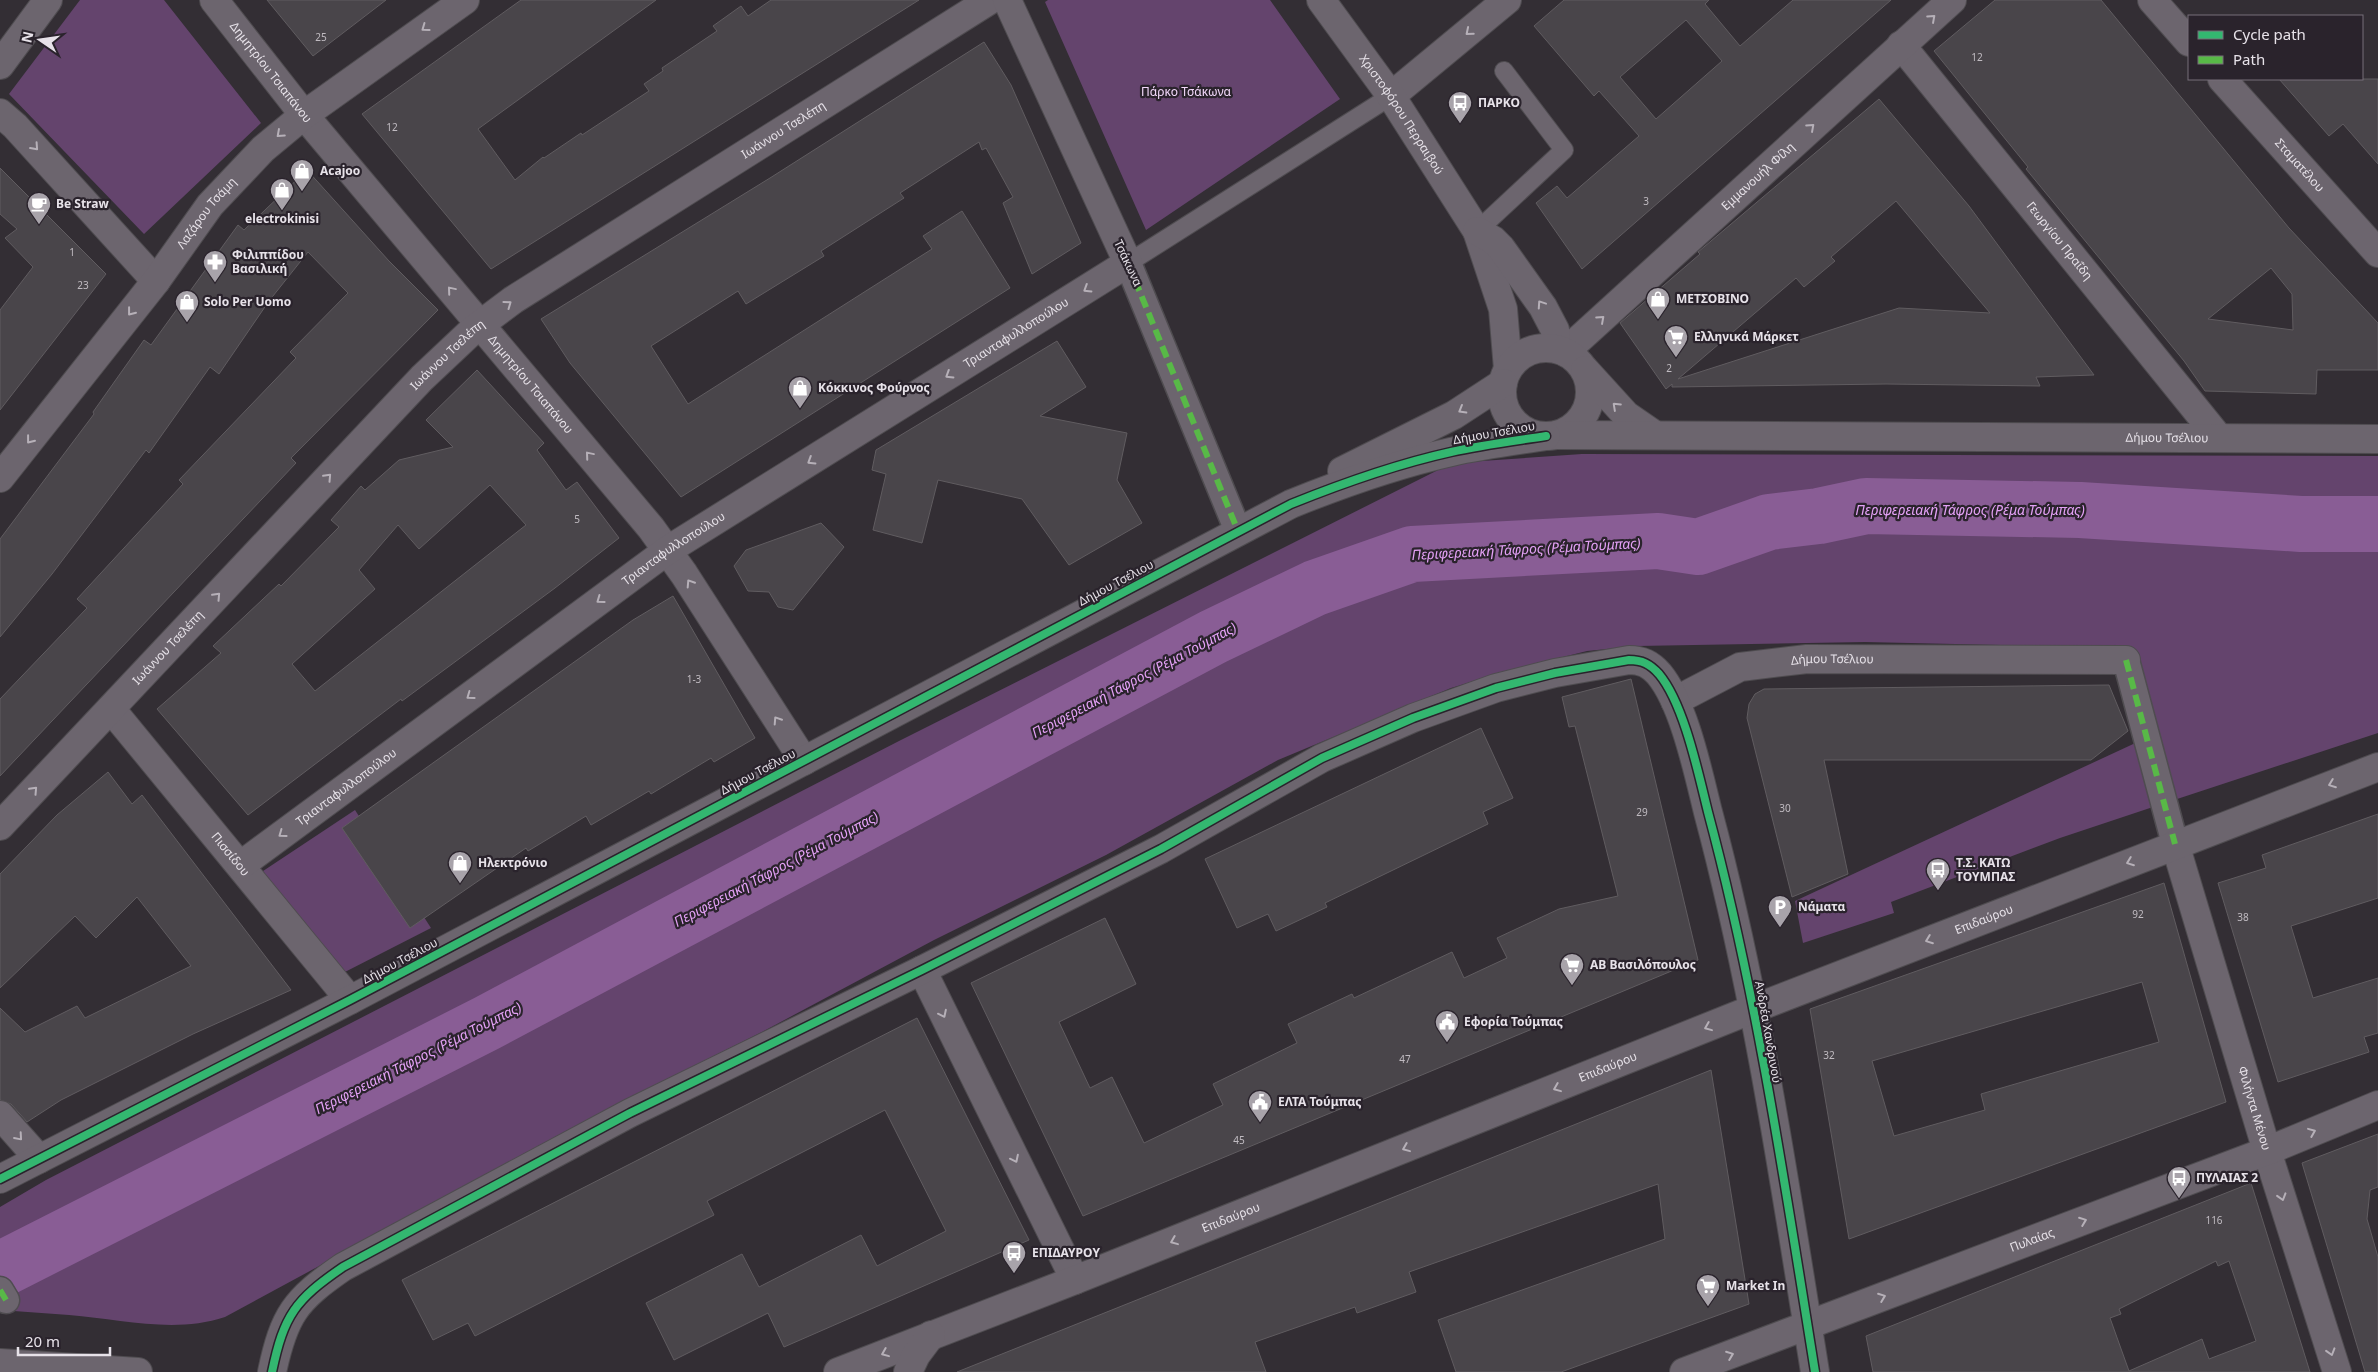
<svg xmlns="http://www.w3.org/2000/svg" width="2378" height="1372" font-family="'Noto Sans',sans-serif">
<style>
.green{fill:#64446d}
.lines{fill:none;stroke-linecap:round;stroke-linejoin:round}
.river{stroke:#895d95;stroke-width:56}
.building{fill:#49454a;stroke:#605c60;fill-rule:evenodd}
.service-casing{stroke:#4f4c50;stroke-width:20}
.pedestrian-casing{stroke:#4f4c50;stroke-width:29}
.minor-casing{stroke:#4f4c50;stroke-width:30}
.tertiary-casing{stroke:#4f4c50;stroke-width:30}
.service{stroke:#6c656e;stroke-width:18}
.pedestrian{stroke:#6c656e;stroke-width:26}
.minor{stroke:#6c656e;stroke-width:28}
.tertiary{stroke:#6c656e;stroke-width:28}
.quiet{stroke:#58b947;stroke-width:6;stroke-dasharray:12 6;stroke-linecap:butt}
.cycleway-casing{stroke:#2a232c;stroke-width:11}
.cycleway{stroke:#33b770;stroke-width:8}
.oneway{stroke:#b6b0b8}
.labels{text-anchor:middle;stroke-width:4.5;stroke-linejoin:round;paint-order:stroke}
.number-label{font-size:10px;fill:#c0bbc1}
.street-label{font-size:12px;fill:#e7e2e9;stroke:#2a232c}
.park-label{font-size:12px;fill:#f4d9fc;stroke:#2a232c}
.poi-label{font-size:12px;font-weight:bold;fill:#e7e2e9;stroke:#2a232c;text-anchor:start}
.water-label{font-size:14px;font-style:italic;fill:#e4a1f6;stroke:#2a232c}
</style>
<rect width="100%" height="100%" fill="#332e34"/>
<path class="green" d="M80 0H164L261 123 144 234 9 94Z
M1048 0H1270L1340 99 1146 230 1045 2Z
M1582 454 2378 456V733L2168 802 2129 648 1865 642 1637 646 1587 651 1511 670 1451 688 1278 760 1106 855 934 940 762 1032 620 1103 225 1317C174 1334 121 1319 69 1315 46 1313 23 1312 0 1310V1207L46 1180 899 741 1452 463Z
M2144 739 2162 804 2060 838 1891 902 1894 913 1803 943 1795 901Z
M355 810 431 928 341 974 254 877Z"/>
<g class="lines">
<path class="river" d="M0 1270 487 1023 1213 637 1315 588 1412 554 1658 541 1698 547 1769 522 1819 516 1866 506 2080 510 2301 524H2378"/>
</g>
<path class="building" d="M267 0H386L313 56Z
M521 0H656L478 129 515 180 543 157 544 158 581 133 582 135 649 91 644 84 663 71 662 68 717 31 713 26 741 6 748 16 771 0H919L491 269 362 114Z
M1564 0H1709L1705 4 1740 46 1793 0H1891L1582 269 1536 203 1557 186 1567 198 1639 136 1599 91 1594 96 1534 26ZM1686 20 1722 61 1656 119 1620 77Z
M1995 0H2101L2289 228 2378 323V370H2317L2316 394 2205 391 2184 361 2026 169 2028 167 1934 51ZM2271 268 2292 294 2293 330 2208 319Z
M984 42 1011 85 1081 243 1032 274 1003 203 1013 197 986 148 982 150 979 142 900 193 904 198 821 251 824 256 746 304 738 291 651 346 688 404 932 249 923 236 962 211 1010 288 681 497 570 363 541 319 770 178Z
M2279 79H2378V164L2343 124 2329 136Z
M1879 99 1969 206 2094 375 2036 377 2040 386 1886 384 1672 387V384L1666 389 1620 323 1700 254 1698 252 1711 241ZM1896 201 1990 313 1899 308 1678 379 1796 278 1804 287 1835 261 1831 257Z
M0 168 106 274 0 410V310L33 267 5 238 17 229 0 214Z
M307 170 389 261 438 310 291 458 296 463 0 776V699L87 608 77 599 183 484 179 480 296 358 290 352 348 293 308 252 269 301 219 374 210 367 149 453 146 450 52 574 0 637V539L94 414 93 412 144 340 151 345 238 225 244 230Z
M1057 341 1086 387 1040 416 1127 433 1117 480 1142 523 1069 565 1022 499 938 480 922 543 873 530 886 474 872 470 876 450Z
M477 370 544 443 537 450 566 490 577 482 619 538 555 588 402 701 401 699 248 815 157 709 221 653 213 646 279 584 281 586 339 527 331 520 361 486 365 490 399 460 453 447 426 420ZM490 485 526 525 315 691 292 664 375 589 359 570 398 525 419 549Z
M821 523 844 547 793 610 778 607 769 592 748 591 734 566 746 550Z
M673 596 755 738 714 762 711 758 651 794 649 791 591 825 586 816 528 851 526 848 410 928 342 828 633 620Z
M1631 679 1698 960 1083 1216 971 983 1105 918 1136 984 1059 1022 1090 1088 1112 1077 1144 1143 1223 1105 1213 1084 1297 1043 1288 1024 1352 994 1354 998 1452 952 1464 978 1507 958 1497 938 1559 909 1618 896 1575 726 1569 727 1562 697Z
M2109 685 2128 731 2091 760H1824L1848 874 1792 897 1747 718 1749 704 1755 694 1764 689Z
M1481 728 1513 798 1483 812 1488 824 1325 903 1327 907 1276 931 1268 914 1237 928 1205 859Z
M108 772 132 804 142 795 291 990 193 1034 61 1100 27 1122 11 1104 0 1100V1008L25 1032 77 1006 85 1018 191 966 137 897 96 938 75 916 0 988V874L57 815Z
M2378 814V898L2291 926 2313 998 2378 978V1033L2364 1037 2369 1052 2278 1082 2218 883 2266 868 2262 855Z
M2164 883 2226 1102 1849 1239 1810 1009ZM2142 982 2159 1042 1981 1094 1985 1110 1894 1136 1872 1061Z
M917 1018 1029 1240 784 1347 768 1313 674 1360 646 1303 742 1254 759 1287 861 1235 877 1266 946 1231 885 1110 707 1201 714 1215 630 1257 475 1336 468 1323 433 1340 402 1280Z
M1711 1070 1749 1304 1561 1372H1456L1438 1320 1665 1239 1658 1184 1409 1272 1416 1292 1357 1313 1355 1307 1255 1342 1266 1372H957Z
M2378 1134V1187L2370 1190 2367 1219 2378 1257V1372H2365L2302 1163Z
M2251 1183 2310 1372H1873L1866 1336ZM2216 1261 2218 1266 2229 1261 2256 1341 2209 1359 2202 1339 2129 1371 2110 1318 2121 1314 2119 1309Z"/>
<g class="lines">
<g class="service-casing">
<path id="service" d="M1477 231 1564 150 1504 71
M1128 263 1391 96"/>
</g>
<g class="pedestrian-casing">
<path id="pedestrian" d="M1128 263 1238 531
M2126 660 2175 844
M0 1290 6 1300"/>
</g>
<g class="minor-casing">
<g id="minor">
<path id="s1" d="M214 0 304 115 651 528 684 574 804 761"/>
<path d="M2152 0 2189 42"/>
<path id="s2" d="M1901 45 2219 438"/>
<path d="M0 65 48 0"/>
<path id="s3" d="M2222 79 2378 253"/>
<path d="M1391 96 1507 0"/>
<path d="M0 113 15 126 156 281"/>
<path id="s4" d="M1565 352 1952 0"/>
<path id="s5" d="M0 478 156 281 210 205 263 149 304 115 465 0"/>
<path id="s6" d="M1675 701 1740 667 1807 659 2126 660"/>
<path id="s7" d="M111 709 350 1000"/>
<path id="s8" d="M0 826 422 378 473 330 513 300 990 0"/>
<path id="s9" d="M2175 844 2267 1151 2337 1372"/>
<path id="s10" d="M241 865 668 550 1128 263 1007 0"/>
<path d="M922 970 1075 1280"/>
<path d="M0 1115 39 1159"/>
<path d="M272 1372C284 1315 295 1300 343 1267L630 1113 922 970 1161 849 1322 758 1413 718 1496 688 1555 673 1629 660C1642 660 1650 664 1659 674 1684 704 1698 772 1708 812 1757 995 1785 1185 1815 1372"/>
</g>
</g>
<g class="tertiary-casing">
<g id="tertiary">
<path id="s11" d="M1321 0 1391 96 1477 231 1503 309 1508 369"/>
<path d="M1477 231 1493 240 1501 248 1543 307 1555 330 1557 349"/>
<circle cx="1546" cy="392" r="44"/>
<path d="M1585 370 1626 415 1655 435"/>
<path id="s12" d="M1557 435 2378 439"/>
<path d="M1342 471 1454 415 1503 383"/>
<path d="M0 1179 350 1000 1291 504C1343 483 1397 464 1451 452 1482 445 1514 441 1546 436"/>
<path d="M0 1363 138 1372"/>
<path id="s13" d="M838 1372 1075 1280 1753 1009 2378 767"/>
<path d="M908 1372 916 1355 931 1335"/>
<path id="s14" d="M1684 1372 2267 1151 2378 1105"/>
</g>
</g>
<use href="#service" class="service"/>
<use href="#pedestrian" class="pedestrian"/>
<use href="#minor" class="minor"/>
<use href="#tertiary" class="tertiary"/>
<path class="quiet" d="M1128 263 1238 531
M2126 660 2175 844
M0 1290 6 1300"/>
<g class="cycleway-casing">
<path id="cycleway" d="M0 1179 350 1000 1291 504C1343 483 1397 464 1451 452 1482 445 1514 441 1546 436
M272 1372C284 1315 295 1300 343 1267L630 1113 922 970 1161 849 1322 758 1413 718 1496 688 1555 673 1629 660C1642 660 1650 664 1659 674 1684 704 1698 772 1708 812 1757 995 1785 1185 1815 1372"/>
</g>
<use href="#cycleway" class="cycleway"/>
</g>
<defs><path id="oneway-chevron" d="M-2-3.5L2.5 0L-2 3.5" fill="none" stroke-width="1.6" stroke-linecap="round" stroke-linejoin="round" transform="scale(1.25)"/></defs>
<g class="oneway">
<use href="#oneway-chevron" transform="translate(1932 18) rotate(-42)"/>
<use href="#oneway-chevron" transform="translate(425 28) rotate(144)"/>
<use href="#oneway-chevron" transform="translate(1469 32) rotate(140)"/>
<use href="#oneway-chevron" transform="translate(1811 127) rotate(-42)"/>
<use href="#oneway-chevron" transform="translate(280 134) rotate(138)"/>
<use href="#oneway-chevron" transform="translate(35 147) rotate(48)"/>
<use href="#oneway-chevron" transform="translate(1087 289) rotate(148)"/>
<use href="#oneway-chevron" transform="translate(451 290) rotate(-130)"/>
<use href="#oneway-chevron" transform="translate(508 304) rotate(-36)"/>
<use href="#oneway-chevron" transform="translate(1541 304) rotate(-124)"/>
<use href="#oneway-chevron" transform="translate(131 312) rotate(128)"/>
<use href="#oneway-chevron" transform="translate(1601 319) rotate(-42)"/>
<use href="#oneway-chevron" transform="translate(949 375) rotate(148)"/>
<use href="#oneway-chevron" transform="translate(1616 406) rotate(-137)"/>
<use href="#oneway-chevron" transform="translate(1462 410) rotate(150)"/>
<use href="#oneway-chevron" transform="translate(30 440) rotate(128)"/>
<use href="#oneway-chevron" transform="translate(589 455) rotate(-130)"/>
<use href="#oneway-chevron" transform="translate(811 461) rotate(148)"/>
<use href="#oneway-chevron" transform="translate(328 477) rotate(-47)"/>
<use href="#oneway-chevron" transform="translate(690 583) rotate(-123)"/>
<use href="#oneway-chevron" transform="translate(217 596) rotate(-47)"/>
<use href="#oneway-chevron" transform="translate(600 600) rotate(144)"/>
<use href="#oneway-chevron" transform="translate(470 696) rotate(144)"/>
<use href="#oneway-chevron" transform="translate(777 720) rotate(-123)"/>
<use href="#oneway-chevron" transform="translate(2332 784) rotate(159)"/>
<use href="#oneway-chevron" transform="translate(34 790) rotate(-47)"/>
<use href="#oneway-chevron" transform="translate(282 834) rotate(144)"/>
<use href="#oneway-chevron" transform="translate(2130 862) rotate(159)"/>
<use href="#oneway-chevron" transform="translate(1929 940) rotate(159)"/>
<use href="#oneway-chevron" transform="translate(943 1014) rotate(64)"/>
<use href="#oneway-chevron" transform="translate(1708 1027) rotate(158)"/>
<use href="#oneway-chevron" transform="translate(1557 1088) rotate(158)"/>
<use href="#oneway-chevron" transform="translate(2312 1132) rotate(-22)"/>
<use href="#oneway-chevron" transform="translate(19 1137) rotate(49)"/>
<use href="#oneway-chevron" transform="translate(1406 1148) rotate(158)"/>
<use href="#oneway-chevron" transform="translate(1015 1159) rotate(64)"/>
<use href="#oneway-chevron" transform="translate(2282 1197) rotate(73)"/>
<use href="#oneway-chevron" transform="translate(2083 1221) rotate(-21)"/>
<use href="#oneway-chevron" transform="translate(1174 1241) rotate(158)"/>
<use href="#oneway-chevron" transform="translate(1882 1297) rotate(-21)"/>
<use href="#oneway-chevron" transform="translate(2331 1352) rotate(73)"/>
<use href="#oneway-chevron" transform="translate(885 1353) rotate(158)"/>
<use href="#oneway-chevron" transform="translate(1730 1355) rotate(-21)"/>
</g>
<defs>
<g id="bus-pin" transform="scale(1.25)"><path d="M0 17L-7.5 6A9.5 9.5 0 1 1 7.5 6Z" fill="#a8a3aa" stroke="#2a232c"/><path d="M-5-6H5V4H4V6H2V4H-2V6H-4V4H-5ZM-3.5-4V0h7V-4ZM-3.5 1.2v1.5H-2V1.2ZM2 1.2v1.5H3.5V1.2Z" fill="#fff"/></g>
<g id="shop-pin" transform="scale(1.25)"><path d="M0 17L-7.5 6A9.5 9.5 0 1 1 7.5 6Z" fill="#a8a3aa" stroke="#2a232c"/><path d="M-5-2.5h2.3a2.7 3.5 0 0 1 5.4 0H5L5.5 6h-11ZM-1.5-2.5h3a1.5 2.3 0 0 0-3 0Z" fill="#fff"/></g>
<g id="cafe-pin" transform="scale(1.25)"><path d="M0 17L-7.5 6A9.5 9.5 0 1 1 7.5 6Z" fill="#a8a3aa" stroke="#2a232c"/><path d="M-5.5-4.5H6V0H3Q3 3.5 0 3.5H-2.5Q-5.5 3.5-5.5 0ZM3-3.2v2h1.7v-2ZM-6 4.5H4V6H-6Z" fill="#fff"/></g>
<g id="pharmacy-pin" transform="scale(1.25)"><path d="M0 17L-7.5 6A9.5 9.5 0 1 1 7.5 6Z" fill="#a8a3aa" stroke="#2a232c"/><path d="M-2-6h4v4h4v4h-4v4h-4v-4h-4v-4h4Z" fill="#fff"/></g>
<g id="supermarket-pin" transform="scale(1.25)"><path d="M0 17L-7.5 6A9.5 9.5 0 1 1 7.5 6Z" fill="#a8a3aa" stroke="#2a232c"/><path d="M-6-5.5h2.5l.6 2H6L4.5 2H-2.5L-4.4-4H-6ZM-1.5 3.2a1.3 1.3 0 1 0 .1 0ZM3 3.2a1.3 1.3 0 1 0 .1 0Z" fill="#fff"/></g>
<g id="parking-pin" transform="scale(1.25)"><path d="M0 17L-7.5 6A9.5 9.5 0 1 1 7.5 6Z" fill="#a8a3aa" stroke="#2a232c"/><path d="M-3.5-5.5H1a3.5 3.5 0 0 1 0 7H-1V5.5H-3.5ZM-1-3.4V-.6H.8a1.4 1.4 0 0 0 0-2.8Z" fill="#fff"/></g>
<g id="civic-pin" transform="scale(1.25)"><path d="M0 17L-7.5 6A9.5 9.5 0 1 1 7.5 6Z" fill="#a8a3aa" stroke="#2a232c"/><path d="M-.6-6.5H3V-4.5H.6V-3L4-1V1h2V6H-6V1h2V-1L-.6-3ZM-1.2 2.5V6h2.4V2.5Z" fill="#fff"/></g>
</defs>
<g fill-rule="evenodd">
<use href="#bus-pin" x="1460" y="103"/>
<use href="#shop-pin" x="302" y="171"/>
<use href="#shop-pin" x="282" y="190"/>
<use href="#cafe-pin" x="39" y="204"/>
<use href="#pharmacy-pin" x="215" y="262"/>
<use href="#shop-pin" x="1658" y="299"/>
<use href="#shop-pin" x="187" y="302"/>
<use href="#supermarket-pin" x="1676" y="337"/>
<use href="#shop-pin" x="800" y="388"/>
<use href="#shop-pin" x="460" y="863"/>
<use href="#bus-pin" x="1938" y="870"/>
<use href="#parking-pin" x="1780" y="907"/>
<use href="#supermarket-pin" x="1572" y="965"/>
<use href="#civic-pin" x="1447" y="1022"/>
<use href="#civic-pin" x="1260" y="1102"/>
<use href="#bus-pin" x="2179" y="1178"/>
<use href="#bus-pin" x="1014" y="1253"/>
<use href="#supermarket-pin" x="1708" y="1286"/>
</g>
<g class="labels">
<g class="number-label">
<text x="321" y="41">25</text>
<text x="1977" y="61">12</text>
<text x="392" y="131">12</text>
<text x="1646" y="205">3</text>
<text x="72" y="256">1</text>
<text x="83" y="289">23</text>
<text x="1669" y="372">2</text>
<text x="577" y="523">5</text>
<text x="694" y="683">1-3</text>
<text x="1785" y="812">30</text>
<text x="1642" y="816">29</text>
<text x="2138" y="918">92</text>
<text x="2243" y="921">38</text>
<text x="1829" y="1059">32</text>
<text x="1405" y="1063">47</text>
<text x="1239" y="1144">45</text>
<text x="2214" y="1224">116</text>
</g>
<g class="street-label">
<text dy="4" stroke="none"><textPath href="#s1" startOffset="92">Δημητρίου Τσιαπάνου</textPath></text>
<text dy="4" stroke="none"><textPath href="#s11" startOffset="140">Χριστοφόρου Περραιβού</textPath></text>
<text dy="4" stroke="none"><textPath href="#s8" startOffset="1055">Ιωάννου Τσελέπη</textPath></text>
<text dy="4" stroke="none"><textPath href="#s3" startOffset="116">Σταματέλου</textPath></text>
<text dy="4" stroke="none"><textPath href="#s4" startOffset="261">Εμμανουήλ Φίλη</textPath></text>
<text dy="4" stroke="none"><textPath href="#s5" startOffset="336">Λαζάρου Τσάμη</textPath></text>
<text dy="4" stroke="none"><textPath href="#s2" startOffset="252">Γεωργίου Πραΐδη</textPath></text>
<text transform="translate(1128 263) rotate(65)" y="4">Τσάκωνα</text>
<text dy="4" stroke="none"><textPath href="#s10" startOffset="941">Τριανταφυλλοπούλου</textPath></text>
<text dy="4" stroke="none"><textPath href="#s8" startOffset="650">Ιωάννου Τσελέπη</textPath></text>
<text dy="4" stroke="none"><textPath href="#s1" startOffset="498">Δημητρίου Τσιαπάνου</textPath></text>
<text transform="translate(1494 433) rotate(-10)" y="4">Δήμου Τσέλιου</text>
<text dy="4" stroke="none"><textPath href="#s12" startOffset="610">Δήμου Τσέλιου</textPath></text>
<text dy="4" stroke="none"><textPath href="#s10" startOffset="536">Τριανταφυλλοπούλου</textPath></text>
<text transform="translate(1116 583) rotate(-28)" y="4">Δήμου Τσέλιου</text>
<text dy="4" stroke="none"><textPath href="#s8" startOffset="245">Ιωάννου Τσελέπη</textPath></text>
<text dy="4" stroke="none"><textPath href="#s6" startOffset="166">Δήμου Τσέλιου</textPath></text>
<text transform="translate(758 772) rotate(-28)" y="4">Δήμου Τσέλιου</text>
<text dy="4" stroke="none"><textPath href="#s10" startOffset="131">Τριανταφυλλοπούλου</textPath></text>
<text dy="4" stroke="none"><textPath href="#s7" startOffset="188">Πισσίδου</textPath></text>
<text dy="4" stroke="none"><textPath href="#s13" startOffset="1232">Επιδαύρου</textPath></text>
<text transform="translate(400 961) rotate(-28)" y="4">Δήμου Τσέλιου</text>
<text transform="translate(1768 1032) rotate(80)" y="4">Ανδρέα Χανδρινού</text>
<text dy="4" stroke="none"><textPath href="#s13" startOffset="828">Επιδαύρου</textPath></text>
<text dy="4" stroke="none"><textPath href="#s9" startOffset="276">Φιλήντα Μένου</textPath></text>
<text dy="4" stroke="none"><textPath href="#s13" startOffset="422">Επιδαύρου</textPath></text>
<text dy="4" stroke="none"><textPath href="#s14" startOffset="372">Πυλαίας</textPath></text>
</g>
<g class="park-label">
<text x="1186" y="96">Πάρκο Τσάκωνα</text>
</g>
<g class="poi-label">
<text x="1478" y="107">ΠΑΡΚΟ</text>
<text x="320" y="175">Acajoo</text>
<text x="56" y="208">Be Straw</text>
<text x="282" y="223" text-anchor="middle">electrokinisi</text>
<text x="232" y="259">Φιλιππίδου<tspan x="232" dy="14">Βασιλική</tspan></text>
<text x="1676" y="303">ΜΕΤΣΟΒΙΝΟ</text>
<text x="204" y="306">Solo Per Uomo</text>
<text x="1694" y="341">Ελληνικά Μάρκετ</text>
<text x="818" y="392">Κόκκινος Φούρνος</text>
<text x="478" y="867">Ηλεκτρόνιο</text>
<text x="1956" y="867">Τ.Σ. ΚΑΤΩ<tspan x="1956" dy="14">ΤΟΥΜΠΑΣ</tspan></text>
<text x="1798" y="911">Νάματα</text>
<text x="1590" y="969">ΑΒ Βασιλόπουλος</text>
<text x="1464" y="1026">Εφορία Τούμπας</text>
<text x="1278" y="1106">ΕΛΤΑ Τούμπας</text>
<text x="2196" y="1182">ΠΥΛΑΙΑΣ 2</text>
<text x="1032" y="1257">ΕΠΙΔΑΥΡΟΥ</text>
<text x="1726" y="1290">Market In</text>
</g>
<g class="water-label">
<text x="1970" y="515">Περιφερειακή Τάφρος (Ρέμα Τούμπας)</text>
<text transform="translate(1526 549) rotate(-3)" y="5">Περιφερειακή Τάφρος (Ρέμα Τούμπας)</text>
<text transform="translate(1134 680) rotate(-28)" y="5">Περιφερειακή Τάφρος (Ρέμα Τούμπας)</text>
<text transform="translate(776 869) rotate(-28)" y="5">Περιφερειακή Τάφρος (Ρέμα Τούμπας)</text>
<text transform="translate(418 1058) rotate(-27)" y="5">Περιφερειακή Τάφρος (Ρέμα Τούμπας)</text>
</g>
</g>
<rect x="2188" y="15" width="175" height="65" fill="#2a232c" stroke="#766f78"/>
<rect x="2198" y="31" width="25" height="8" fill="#33b770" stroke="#766f78"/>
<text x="2233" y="40" font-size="15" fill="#e7e2e9">Cycle path</text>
<rect x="2198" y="56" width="25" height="8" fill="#58b947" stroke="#766f78"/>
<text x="2233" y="65" font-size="15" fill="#e7e2e9">Path</text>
<g transform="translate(40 40) rotate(283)" stroke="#2a232c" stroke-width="4" paint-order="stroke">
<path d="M0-4L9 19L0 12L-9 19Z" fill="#e7e2e9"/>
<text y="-8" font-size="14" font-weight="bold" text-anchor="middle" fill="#e7e2e9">N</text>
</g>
<path d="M18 1347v8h92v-8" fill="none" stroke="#e7e2e9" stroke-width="2.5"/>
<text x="25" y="1347" font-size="15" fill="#e7e2e9" stroke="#2a232c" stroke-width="4" paint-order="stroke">20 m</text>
</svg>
